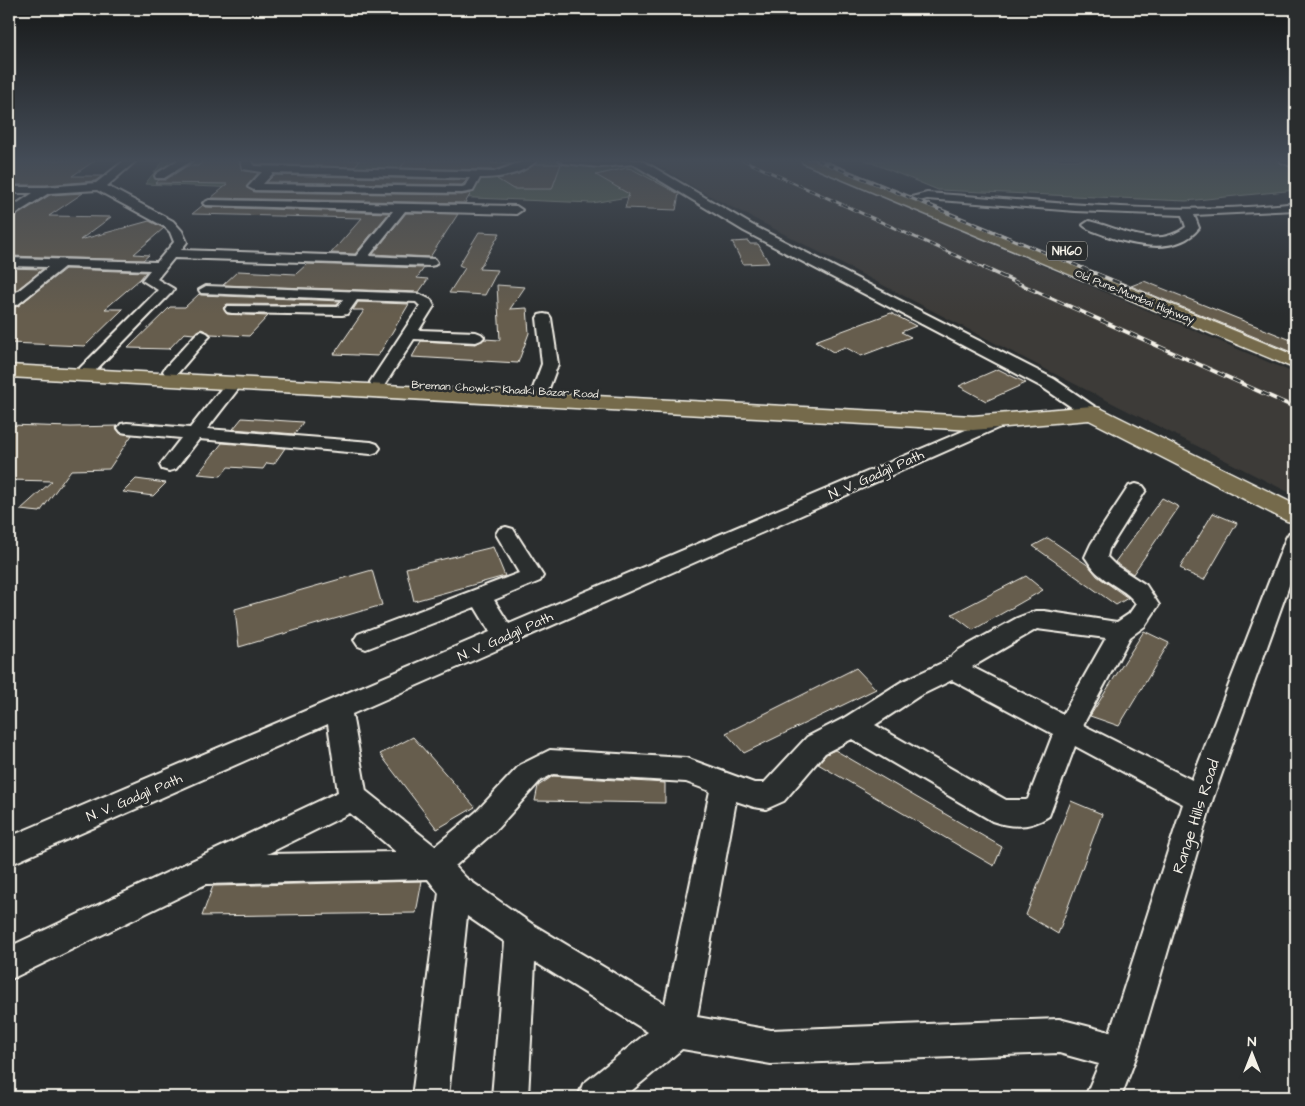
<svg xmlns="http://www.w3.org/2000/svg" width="1305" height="1106" font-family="'Architects Daughter',sans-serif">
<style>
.built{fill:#3c3b38}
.green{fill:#616d54;stroke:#aaaf9e}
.building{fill:#665d4e;stroke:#f4f1e8}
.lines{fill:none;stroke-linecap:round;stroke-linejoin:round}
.minor-casing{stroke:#f4f1e8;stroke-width:4}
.major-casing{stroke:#f4f1e8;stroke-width:3}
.highway-casing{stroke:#f4f1e8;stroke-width:3}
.minor{fill:#2a2d2e;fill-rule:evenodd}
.major{fill:#746b4b;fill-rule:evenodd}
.highway{fill:#746b4b;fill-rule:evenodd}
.rail-far2-casing{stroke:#f4f1e8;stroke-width:3}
.rail-far1-casing{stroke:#f4f1e8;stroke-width:4}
.rail-casing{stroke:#f4f1e8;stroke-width:5.5}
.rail-far2{stroke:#2a2d2e;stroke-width:2;stroke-dasharray:6;stroke-linecap:butt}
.rail-far1{stroke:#2a2d2e;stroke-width:2.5;stroke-dasharray:8;stroke-linecap:butt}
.rail{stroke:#2a2d2e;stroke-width:4;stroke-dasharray:11;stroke-linecap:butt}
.labels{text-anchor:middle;stroke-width:5;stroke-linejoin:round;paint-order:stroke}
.far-street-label{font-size:11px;fill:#f4f1e8;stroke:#2a2d2e}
.shield{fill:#2a2d2e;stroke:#b7b6b0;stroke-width:1}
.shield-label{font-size:12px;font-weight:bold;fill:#f4f1e8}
.street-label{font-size:14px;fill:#f4f1e8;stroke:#2a2d2e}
.near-street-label{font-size:16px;fill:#f4f1e8;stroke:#2a2d2e}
</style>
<rect width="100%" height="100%" fill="#2a2d2e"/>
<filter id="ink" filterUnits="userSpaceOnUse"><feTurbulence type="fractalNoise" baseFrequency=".02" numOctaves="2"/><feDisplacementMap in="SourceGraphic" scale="10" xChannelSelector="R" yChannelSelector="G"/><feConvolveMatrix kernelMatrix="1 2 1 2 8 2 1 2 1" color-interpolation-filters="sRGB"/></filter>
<g filter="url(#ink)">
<path class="built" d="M650 160H795L1296 374V496L1053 373 695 188Z"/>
<path class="green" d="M164 160H630L674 189 592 203 145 184Z
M865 160H1296V190L1186 201 938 190Z"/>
<path class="building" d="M9 160H96L72 176H102L95 181 46 185H9Z
M205 160H239L242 170 258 173 246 187 254 192 462 195 471 193 465 203 211 198 228 184 155 183 159 180H165L187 166H198Z
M253 160H360L354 167 255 164Z
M407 160H492L491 163 512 164 494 170 400 168Z
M535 164H561L552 189H513L497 179 519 174Z
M627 168 632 169 679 194 676 210 625 208 629 194 596 175Z
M274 175 467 180 462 185 267 182Z
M83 193 49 216 111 217 80 240 149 221 164 228 134 254 149 255 143 260 9 256V220L50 195Z
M203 205 205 207 389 213 355 254 331 253 362 218 192 214Z
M406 213 458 214 430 257 373 254Z
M479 232 500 233 479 269 498 270 485 295 449 293 465 268 459 265Z
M748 241 750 244H758L769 263 743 264 732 242Z
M307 264 424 268 417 278 428 279 419 292 223 285 238 271 296 274Z
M9 268 43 269 9 296Z
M65 269 146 272 140 279 105 309H123L85 346 9 343V308L18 306Z
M1144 281 1296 342V354L1131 286Z
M497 285 525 287 510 309 527 308 529 333 518 363 412 357 421 341 476 344 484 339 500 340Z
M199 294 201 295 340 301 337 305 227 304 223 308 227 314 268 316 249 336 211 334 201 329 194 334 184 333 169 349 128 348 170 307H185Z
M358 302 409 304 378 356 334 354 363 312V310H353Z
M891 313 916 326 901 332 911 337 861 356 845 347 833 352 815 341Z
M998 369 1026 383 986 401 959 386Z
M242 418 303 422 295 434 233 429Z
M9 425 71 427 117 426 116 428 120 433 132 435 109 469 71 470 40 512 20 510 52 481 9 480Z
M222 443 285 448 274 464 267 463 263 469 228 467 221 476 198 474Z
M136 479 166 483 153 496 123 492Z
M1162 498 1179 507 1133 574 1115 562Z
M1213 513 1237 523 1204 580 1183 571 1184 570 1180 568Z
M1048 538 1089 566 1097 576 1128 598 1116 605 1033 546Z
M493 547 505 576 414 601 406 568Z
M372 570 382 605 239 647 235 609Z
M1026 576 1043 590 973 630 952 614Z
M1144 631 1169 643 1119 726 1090 716Z
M856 668 876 689 744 753 726 733Z
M413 737 475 807 437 829 380 754Z
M835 750 1002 847 994 866 818 764 826 754Z
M553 776 665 783V803L535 801 538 786Z
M1071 801 1102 814 1058 934 1026 915Z
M422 881 416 913 202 916 213 886Z"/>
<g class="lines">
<g class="minor-casing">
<path id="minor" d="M125 160H137L107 186 173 221 182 231 187 242 181 250 356 256 393 211 205 205 203 203 209 200 516 206 522 210 516 214 405 211 369 256 435 259 437 262 435 265 430 266 174 258 157 279 174 289 172 292 88 378H76L74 375 76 372 158 290 142 280 150 270 64 267 17 305 9 306V298L48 267 9 266V258L157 262 174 242 170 232 165 227 97 190 49 193 9 218V209L33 193H9V187H46L96 183Z
M178 160H193L164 178H156L155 176 156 174Z
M241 160H251L254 166 494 172C509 167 522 160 537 160 524 174 499 178 480 178L473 191 462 193 254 190 248 187 262 172 243 169ZM273 173 470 178 465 186 462 187 263 184Z
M559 160H641L752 225 1054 379 1098 409 1101 413 1098 417 1092 418 1086 417 1042 387 744 231 633 164 599 167 564 163Z
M1280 160 1296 161V168L1281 162Z
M927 193C1049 202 1174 217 1296 203V210L1194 215 1199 228C1177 256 1132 245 1104 235 1097 232 1088 230 1083 225L1089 221C1122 229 1155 250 1186 227L1182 215 1075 211 927 199 908 204 902 201 904 199Z
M206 286 419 294 431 300 434 306 419 330 476 332 481 334 484 337 481 340 476 342 414 339 384 386H372L370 382 420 306 416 302 357 300 347 314 342 315 232 313 227 312 225 309 227 306 338 307 343 299 201 293 199 290Z
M544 314 549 315 551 318 558 364 548 391 546 395H534L532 391 542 364 537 318 539 315Z
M202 331 207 333 210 336 207 339 177 374H165L163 371 165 368 197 333Z
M234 379 240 380 242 384 207 429 371 442 377 444 380 448 377 452 371 454 199 439 176 469 169 471 162 469 160 465 181 438 127 433 121 432 118 428 121 424 127 423 190 428 228 380Z
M1001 415 1007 416 1010 420 1007 424 352 714 366 791 435 846 476 812 520 765 550 750 686 758 754 783H764L807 737 844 718 901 682 944 662 959 650 1017 618 1035 611H1044L1117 622 1129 614 1136 604C1128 591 1112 586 1101 576 1094 571 1090 564 1085 557L1091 544 1129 486 1136 484 1143 486 1146 490 1109 549 1107 557 1115 565 1146 585 1159 605 1145 626 1130 637 1083 725 1192 780 1286 538 1289 533 1296 531V566L1213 798 1138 1052 1121 1097H1085L1099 1064 1059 1053 771 1064 682 1049 624 1097H578L583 1084 648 1032 535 962 528 1097H492L505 942 467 916 448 1097H412L439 893 428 879 206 884 9 980V947L338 792 328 724 9 865V837L490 632 475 607 366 649 358 646 354 640 358 634 519 573 496 534 499 529 506 527 513 529 543 576 540 581 494 600 509 624ZM1037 629 1106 638 1063 714 972 667ZM952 680 1053 734 1028 799 1026 800H1006L875 725 919 696ZM852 739 992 821C1012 828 1031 828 1049 816L1075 746 1183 804 1110 1032 1059 1019 771 1030 697 1017 736 801 754 807 766 809 784 801 825 753ZM553 774 686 782 710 791 665 1004 532 924 466 878 455 866 496 830 540 781ZM350 813 396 852 267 854Z"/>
</g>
<g class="major-casing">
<path id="major" d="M9 365 973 416 1092 406 1100 408 1296 505V523L1287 521 1089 420 973 430 9 377Z"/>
</g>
<g class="highway-casing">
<path id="highway" d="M801 160H821L1296 356V369L803 163Z"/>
</g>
<use href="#minor" class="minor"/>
<use href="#major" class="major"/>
<use href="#highway" class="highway"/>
<g class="rail-far2-casing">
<path id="rail-far2" d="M743 160 986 269
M817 160 1085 269"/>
</g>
<g class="rail-far1-casing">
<path id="rail-far1" d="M984 268 1296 408
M1082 268 1129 287"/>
</g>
<g class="rail-casing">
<path id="rail" d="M1293 407 1296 408"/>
</g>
<use href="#rail-far2" class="rail-far2"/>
<use href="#rail-far1" class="rail-far1"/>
<use href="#rail" class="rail"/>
</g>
</g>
<linearGradient id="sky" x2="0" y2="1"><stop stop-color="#171919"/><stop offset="0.51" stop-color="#444c57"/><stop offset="1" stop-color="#444c57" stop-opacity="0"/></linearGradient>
<rect width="1305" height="315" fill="url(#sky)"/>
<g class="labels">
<g class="far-street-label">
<text transform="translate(1135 296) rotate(22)" y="4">Old Pune–Mumbai Highway</text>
<text transform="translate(505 389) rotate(3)" y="4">Breman Chowk - Khadki Bazar Road</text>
</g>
<rect class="shield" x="1047" y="241.5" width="40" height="19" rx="4"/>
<g class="shield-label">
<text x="1067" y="255">NH60</text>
</g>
<g class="street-label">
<text transform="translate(876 474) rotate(-24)" y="5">N. V. Gadgil Path</text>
<text transform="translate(505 636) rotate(-24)" y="5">N. V. Gadgil Path</text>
<text transform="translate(134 797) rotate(-23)" y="5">N. V. Gadgil Path</text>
</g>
<g class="near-street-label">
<text transform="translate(1195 816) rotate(-72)" y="6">Range Hills Road</text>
</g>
</g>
<rect width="1305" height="1106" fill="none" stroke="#2a2d2e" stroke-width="30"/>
<rect x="15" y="15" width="1275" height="1076" fill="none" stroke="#f4f1e8" stroke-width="2" filter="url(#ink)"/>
<g transform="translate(1252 1054)" stroke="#2a2d2e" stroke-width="4" paint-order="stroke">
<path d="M0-4L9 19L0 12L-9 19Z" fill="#f4f1e8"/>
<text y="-8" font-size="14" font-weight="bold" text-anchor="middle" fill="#f4f1e8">N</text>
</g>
</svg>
